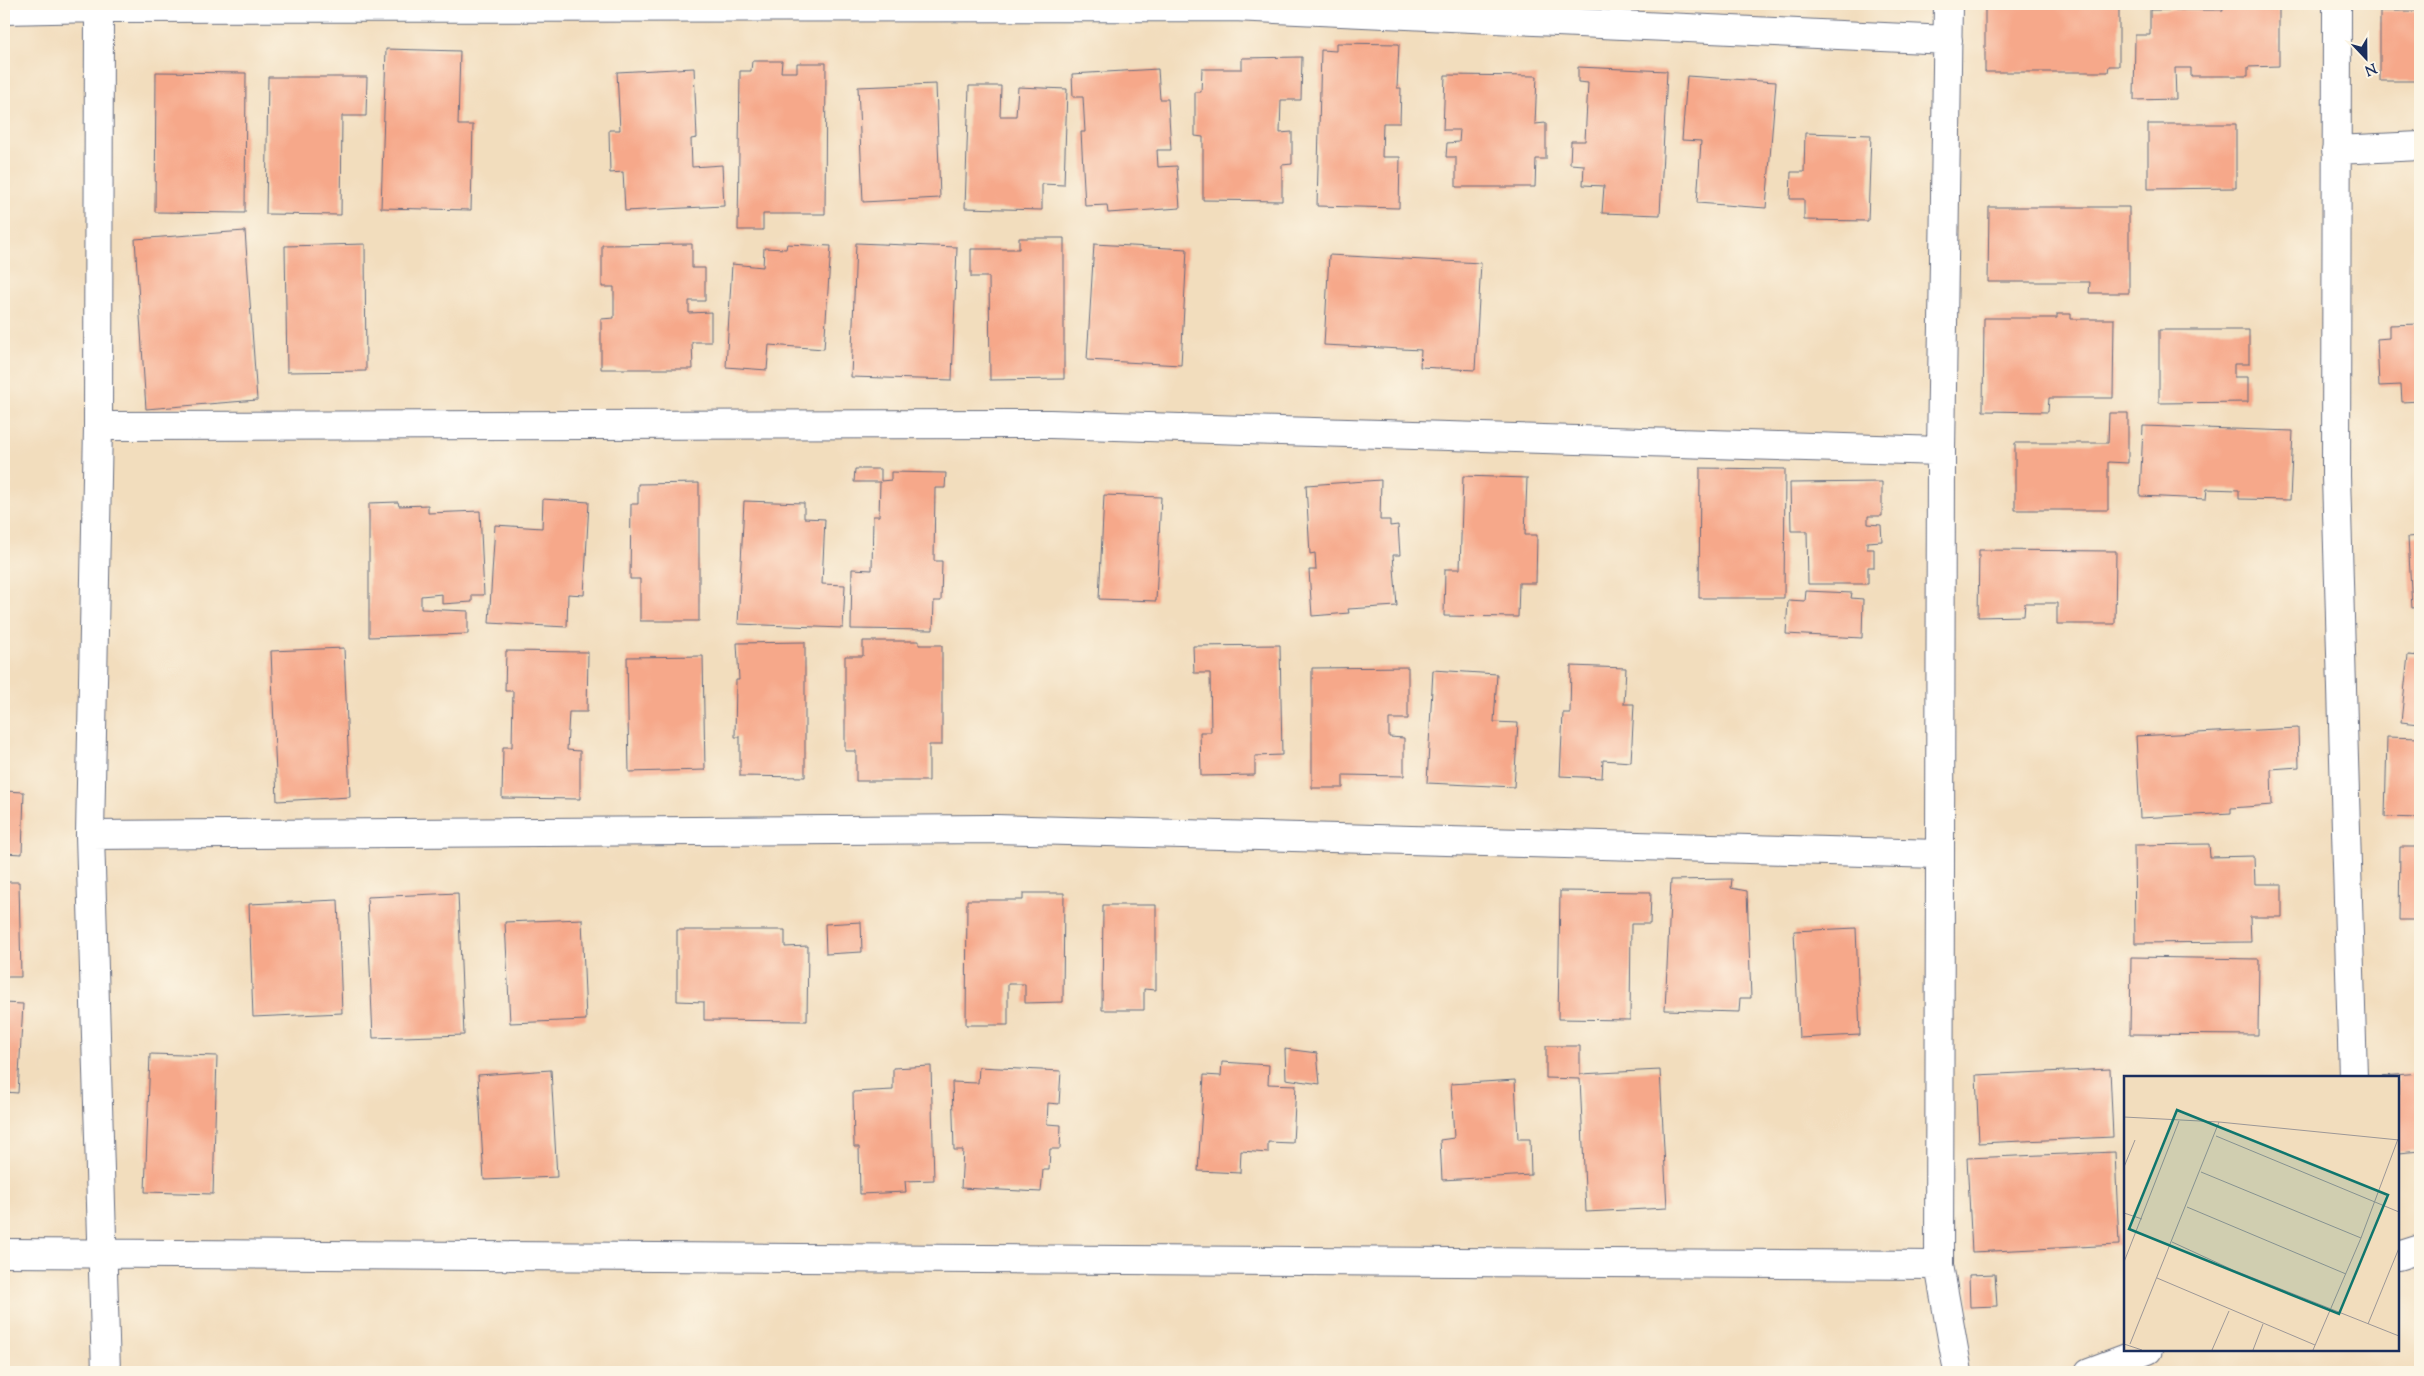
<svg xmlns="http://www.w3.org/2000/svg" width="2424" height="1376" font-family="'Sorts Mill Goudy',serif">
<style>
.building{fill:#f6a88a}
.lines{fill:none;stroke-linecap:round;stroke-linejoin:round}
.street-casing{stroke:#666c7f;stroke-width:30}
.street{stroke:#fff;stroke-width:28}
.inset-road{fill:none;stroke:#9c9797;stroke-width:1}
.view{fill:#0f766e;fill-opacity:0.15;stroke:#0f766e;stroke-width:2.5}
.inset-edge{fill:none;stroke:#1b2f5e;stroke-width:2.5}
</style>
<rect width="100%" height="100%" fill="#fcf5e5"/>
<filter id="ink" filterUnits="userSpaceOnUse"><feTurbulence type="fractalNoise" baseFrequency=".02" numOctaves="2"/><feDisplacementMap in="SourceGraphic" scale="10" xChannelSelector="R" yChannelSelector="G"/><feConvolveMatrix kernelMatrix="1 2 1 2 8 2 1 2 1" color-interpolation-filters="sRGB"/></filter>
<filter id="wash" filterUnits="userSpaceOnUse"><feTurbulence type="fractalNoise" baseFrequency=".0096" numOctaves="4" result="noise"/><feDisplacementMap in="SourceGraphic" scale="20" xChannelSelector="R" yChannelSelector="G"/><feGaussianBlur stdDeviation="1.12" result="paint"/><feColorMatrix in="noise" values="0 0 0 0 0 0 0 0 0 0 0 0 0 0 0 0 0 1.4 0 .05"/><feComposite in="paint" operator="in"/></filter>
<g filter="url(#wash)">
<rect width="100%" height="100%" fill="#f2ddbd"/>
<g id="blocks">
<path class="building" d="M1985 4H2119V66H2109L2108 72H1985Z
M2222 4H2279V66L2248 67V76H2191V68H2175L2176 99 2134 100 2135 35H2150V10H2223Z
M2380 11H2420V81H2380Z
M1336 43 1399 44 1397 88H1401L1400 123H1383L1382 157H1400L1399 208 1317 206 1321 50 1336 51Z
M386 49 460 51 458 125H473L471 210 381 208Z
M1302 57 1301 100H1281L1280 133 1292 132V164L1282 165V201L1203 200V137L1195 136V92H1201L1202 69H1242V58Z
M752 61H782L781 72H797V63H826L825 214H763V230H738L740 71H751Z
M1578 67 1667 71 1660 215 1602 213 1604 186 1583 185 1584 165 1570 164 1571 141H1585L1588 83 1578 82Z
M694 68 697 138 691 139 692 167 722 165 724 206 625 211 623 172 610 173 609 130H620L617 72Z
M1158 69 1160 99H1168L1171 150H1157L1158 167 1177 166 1180 208 1108 213 1107 205 1085 206 1081 132H1085L1083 97H1073L1072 74Z
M156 72 246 73 245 213 155 212Z
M1445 75 1537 76 1535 124 1546 123V159H1536L1535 187H1456V157H1446L1447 143 1459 142 1460 130H1443Z
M1687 76 1776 82 1766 208 1697 203 1701 141 1682 140Z
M268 77H367L366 116H342L341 215 266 214Z
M936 84 940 198 863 202 858 87Z
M969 86H1001L1000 116H1016L1018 87 1067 89 1064 185 1042 184V210L965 208Z
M2148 124H2236V188L2148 189Z
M1805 133 1871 135 1868 221 1804 220V199H1790L1791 172H1804Z
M1989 207H2129V293H2089L2090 282H1988Z
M245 231 257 400 146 409 135 239Z
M1019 238H1064V379L990 380 989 277H971V249H1019Z
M856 243 957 247 952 380 851 377Z
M365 244 366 371 287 372 285 246Z
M692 244V268H705V301H689V313L711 312V342H692L693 369H601V319L614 318V287H602V245Z
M787 244 831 246 824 349 769 345 767 370 726 367 732 264 763 267 764 248 786 249Z
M1094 244 1187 249 1181 365 1087 360Z
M1329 255 1481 263 1475 370 1420 367 1421 350 1324 345Z
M2057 314H2071V319H2114L2113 398H2049L2048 412 1983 411 1984 318H2057Z
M2420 324V401L2402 402 2401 385 2379 386 2377 339 2389 338V325Z
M2159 330H2249V364H2234V377H2248V402L2159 403Z
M2109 413H2128V463L2108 462V510H2015V443H2108Z
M2143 426 2293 431 2290 500 2239 499V490L2207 489 2206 499 2140 496Z
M1700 468 1785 469 1784 598H1699Z
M855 469H881V481L891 480V472L946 473 945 488H935L934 561H942L941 601H934L933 630 851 629 852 569 872 570 873 516H879L880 482H854Z
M1463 476 1527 478 1525 535H1537L1536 583H1519L1518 617 1444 616 1445 569H1460Z
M1381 480 1380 520H1390V526L1398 525 1400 555H1393L1397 606 1348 609 1349 613 1312 616 1309 570H1316L1315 553 1310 554 1306 485Z
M1882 482V516H1868V524L1881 525 1882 541 1867 542V549H1874V567H1868V584H1808L1807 531H1791L1790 483Z
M699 483V621H640V579H630L631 504H638V484Z
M1104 495 1161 497 1156 601 1099 599Z
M543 499 589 502 584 595 568 594 567 627 489 623 495 525 542 528Z
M744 501 804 503V518L825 519 822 584 845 585 843 628 738 624Z
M398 502 399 506 428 505V513L480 511 484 595H472V602L442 604V594L421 596V609L468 611V634L369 637V503Z
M2420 536V607L2412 608 2408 537Z
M1979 550 2116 551 2115 624H2057V603H2025L2024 616 1978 617Z
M1806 591 1852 593 1851 598 1863 599 1862 638 1786 634 1788 600 1805 601Z
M863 641H919V645H942V745H929V781H856V751H845V656H863Z
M805 642V777L740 776V737H735L736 680H739L737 643Z
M1280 645 1282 755 1255 756V775L1201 776 1200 732H1211L1210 673H1194L1193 646Z
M344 648 350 797 277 801 271 651Z
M506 651 588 652 587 712H569L567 750 580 751V799L502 798 503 747H512L513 691H505Z
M2408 655 2420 656V724L2401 722Z
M703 656 705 770 629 772 627 657Z
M1571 666 1626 668 1624 704H1634L1631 762 1603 760 1602 778 1560 776 1563 713H1570Z
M1408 667V719H1389V737L1404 738V776L1343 775V788H1312V668Z
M1433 670 1497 674 1494 722 1518 723 1514 787 1427 783Z
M2298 728 2299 767 2271 769 2272 805 2231 808V813L2140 818 2136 736Z
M2387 737 2420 738V818L2385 817Z
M4 791 24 792 22 854 4 853Z
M2209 844 2210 857 2254 856 2255 884H2282V917H2250L2251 942 2135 943 2134 845Z
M2400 847H2420V920H2399Z
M1732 879 1731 888 1747 891 1751 998H1740L1739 1012 1665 1010 1671 880Z
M4 882H19L21 977H4Z
M1560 891 1651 892 1650 924H1631L1630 1020 1558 1019Z
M458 893 464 1035 373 1038 367 897Z
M1023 893H1064L1063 1002 1025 1003V984H1008V1025H966L967 900H1023Z
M338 900 342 1013 253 1017 249 904Z
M1103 905H1156V990L1144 989V1010H1102Z
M582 919 586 1020 510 1023 505 922Z
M861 922 862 952 826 954 825 924Z
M1856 928 1860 1035 1799 1038 1794 931Z
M677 930H785V947L808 946 807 1021 704 1020V1002L677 1001Z
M2131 957 2259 959 2258 1035 2130 1034Z
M4 1003 23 1004 18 1093 4 1092Z
M1546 1046H1580V1074L1660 1070 1667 1208 1586 1212 1580 1079 1546 1078Z
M1285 1049 1317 1053 1320 1084 1286 1079Z
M150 1054 217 1056 213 1194 145 1192Z
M1222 1062 1269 1065 1268 1084 1296 1085 1293 1143 1268 1142V1153L1241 1151 1240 1173 1198 1171 1204 1075 1221 1076Z
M931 1066 934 1180 905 1181 906 1192 860 1194 859 1147H854L853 1092 893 1090V1068Z
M979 1067 1061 1071 1059 1104 1048 1103 1047 1124 1061 1125 1060 1149H1050L1049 1170H1043L1041 1192 961 1188 963 1150H954L952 1082 978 1083Z
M2110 1069 2113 1137 1979 1143 1976 1075Z
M551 1070 557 1177 484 1180 478 1075Z
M2420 1073V1151L2398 1153V1077L2383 1076Z
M1515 1080 1518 1139H1530L1531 1175 1442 1180 1440 1140 1454 1138 1451 1084Z
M2115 1152 2119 1245 1972 1252 1967 1158Z
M1995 1274 1997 1306 1970 1307 1969 1275Z"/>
</g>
</g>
<g filter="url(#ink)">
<use href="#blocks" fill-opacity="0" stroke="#666c7f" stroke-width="1"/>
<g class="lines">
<g class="street-casing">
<path id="street" d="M99 4 98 426 90 835 106 1372
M1948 4 1941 451 1939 1265 1958 1372
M2337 4 2336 476 2353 1077
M4 10 99 8 1233 7 1948 40
M2336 150 2420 146
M98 426 1050 424 1941 451
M90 835 995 829 1939 854
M4 1253 1939 1265
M2398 1256 2420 1249
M2089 1372 2148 1350"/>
</g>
<use href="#street" class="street"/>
</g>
</g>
<g transform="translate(2124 1076)">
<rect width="275" height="275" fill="#f2ddbd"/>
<path class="inset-road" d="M0 41 95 46 275 64M92 60 275 136M0 91 11 64M77 96 237 162M63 131 222 198M0 137 18 143M48 166 109 194 275 260M0 186 55 45M33 202 191 269M244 248 275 172M0 268 18 274M6 268 95 46M88 274 105 235M129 274 139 248M189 274 237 162 274 63"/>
<path class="view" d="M53 34 264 119 215 238 5 153Z"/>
<rect width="275" height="275" class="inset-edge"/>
</g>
<rect width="2424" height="1376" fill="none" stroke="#fcf5e5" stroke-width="20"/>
<g transform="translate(2366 58) rotate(158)" stroke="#fcf5e5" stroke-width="4" paint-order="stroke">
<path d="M0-4L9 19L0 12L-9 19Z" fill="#1b2f5e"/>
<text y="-8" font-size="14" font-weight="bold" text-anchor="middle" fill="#1b2f5e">N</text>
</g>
</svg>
